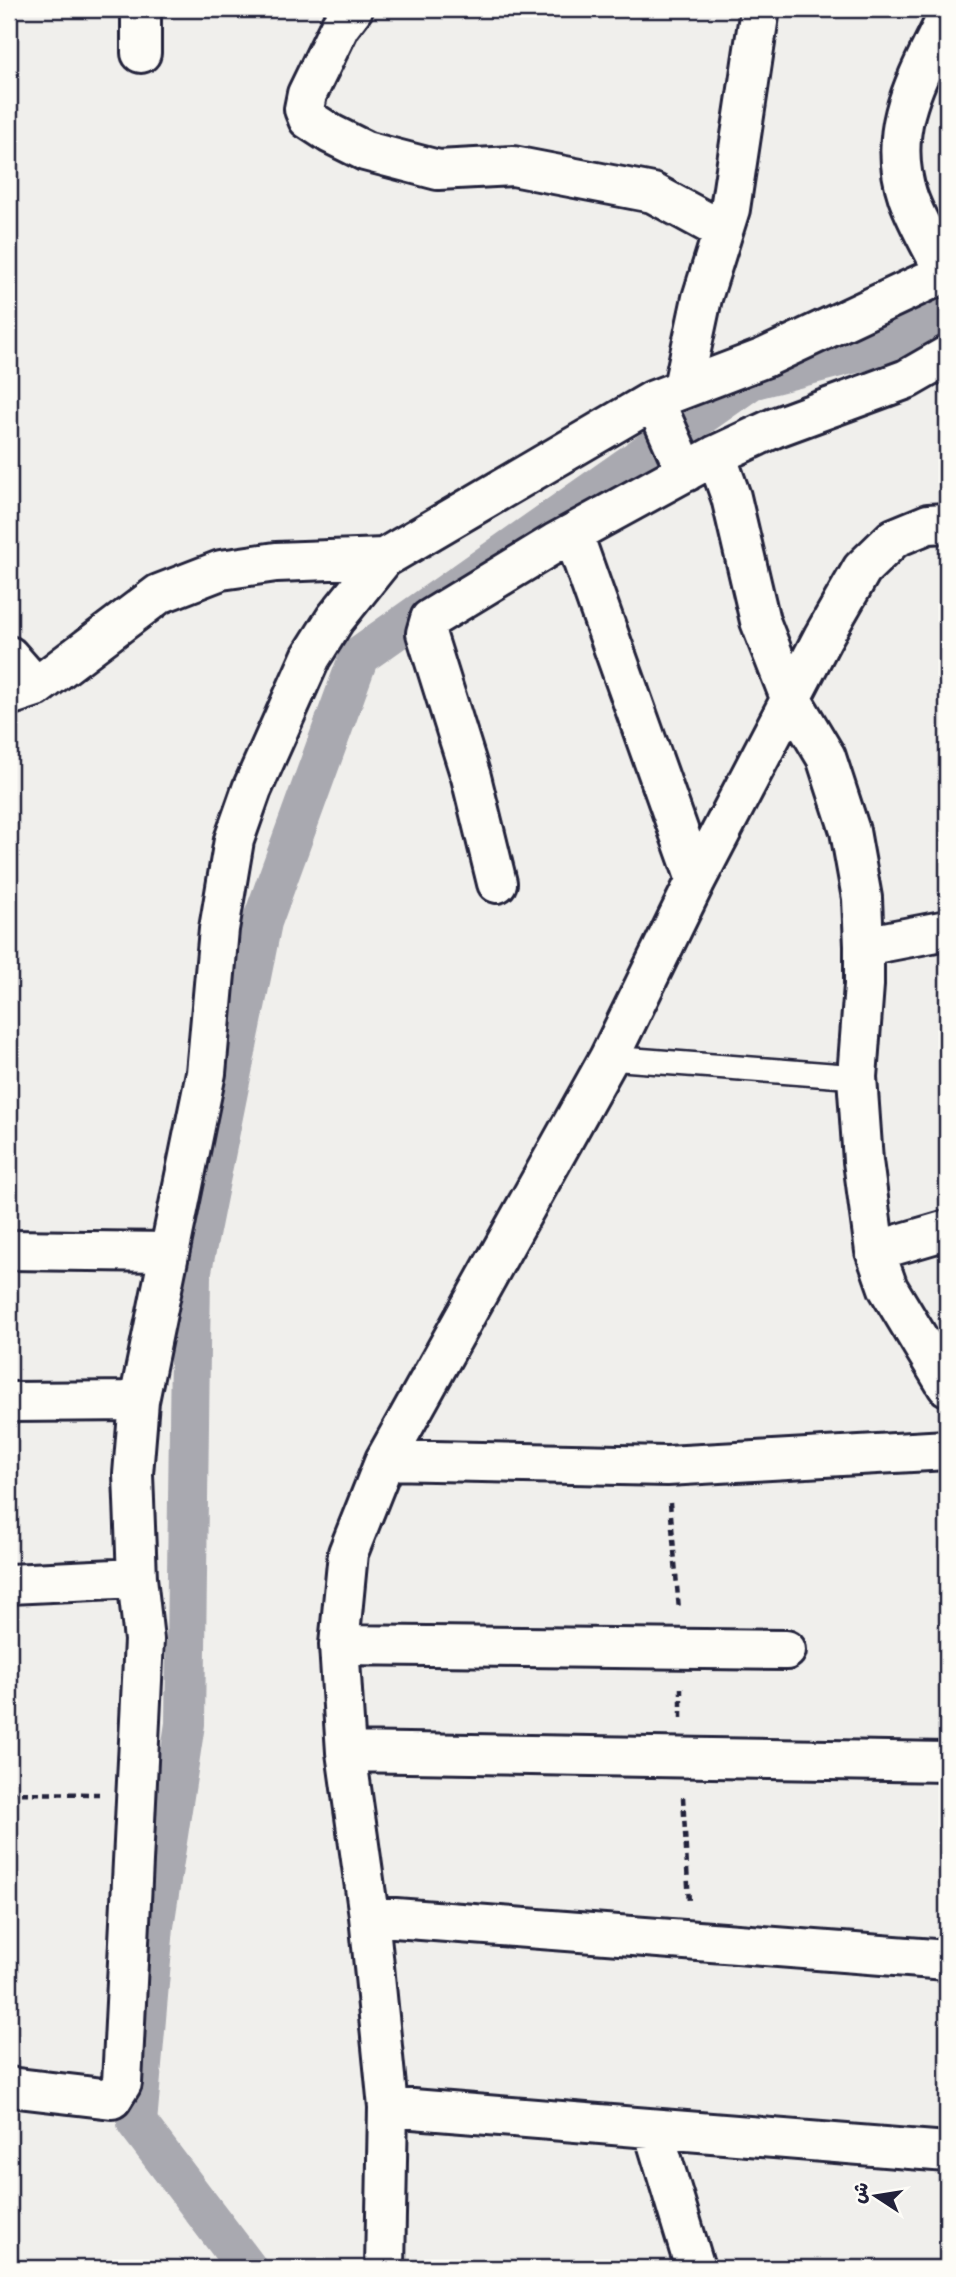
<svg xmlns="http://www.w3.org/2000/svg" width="956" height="2277" font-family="Pangolin,'Playpen Sans Arabic',sans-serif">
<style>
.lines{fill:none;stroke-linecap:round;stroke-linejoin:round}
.canal{stroke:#a9a9b0;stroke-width:40}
.lane-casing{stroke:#22223b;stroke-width:28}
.street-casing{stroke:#22223b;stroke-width:44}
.path{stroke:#22223b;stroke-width:4.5;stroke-dasharray:7 5;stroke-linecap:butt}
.lane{stroke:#fdfcf7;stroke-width:23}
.street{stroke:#fdfcf7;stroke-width:38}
</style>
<rect width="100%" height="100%" fill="#f0efec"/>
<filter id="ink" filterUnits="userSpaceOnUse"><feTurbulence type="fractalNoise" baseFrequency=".0143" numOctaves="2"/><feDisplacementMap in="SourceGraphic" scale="14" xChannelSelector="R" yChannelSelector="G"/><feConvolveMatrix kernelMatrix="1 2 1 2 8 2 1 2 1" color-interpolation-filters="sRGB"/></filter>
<g filter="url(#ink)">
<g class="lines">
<path class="canal" d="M247 2268 137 2123 154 1926 185 1724 191 1275 262 922 359 656 751 380 898 342 947 311"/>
<g class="lane-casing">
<path id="lane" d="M609 1058 857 1077"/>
</g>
<g class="street-casing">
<path id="street" d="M353 9 340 26 307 94 304 109 308 119 331 134 365 151 438 170 513 166 653 193 723 231
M141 53V9
M944 271C932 247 917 222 908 197 885 128 918 77 947 17
M683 387 702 298 730 209 760 9
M716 455 731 497 760 621 789 695 826 757 850 831 862 898 864 946V985L857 1077 863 1161 875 1251 888 1288 947 1386
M686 472 654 400 764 358 930 280 947 268
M573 534 696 880
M9 656 36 687
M9 696 36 687 159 594 221 570 276 562 384 558 654 400
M497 883 471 777 426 633 430 619 555 543 716 455 774 428 907 379 947 356
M864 946 947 930
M9 1250 169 1252
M875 1251 947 1230
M9 1402 139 1401
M385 1460 667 1466 947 1450
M9 1584 137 1578
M339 1645 786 1650
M346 1752 947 1762
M369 1916 947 1960
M9 2087 112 2099 122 2083 144 1640 137 1578 133 1474 139 1401 206 1073 219 929 234 840 252 789 311 657 335 619 384 558
M388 2107 947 2152
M653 2129 695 2268
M385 2268 388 2107 369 1916 346 1752 339 1645 348 1553 385 1460 609 1058 696 880 823 637 862 569 894 538 928 524 947 523"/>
</g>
<path class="path" d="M670 1503 679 1610
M681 1718V1688
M9 1793 99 1794
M683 1797 689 1903"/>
<use href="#lane" class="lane"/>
<use href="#street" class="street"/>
</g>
</g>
<rect width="956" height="2277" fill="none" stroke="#fdfcf7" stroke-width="35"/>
<rect x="18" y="18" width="921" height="2242" fill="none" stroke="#22223b" stroke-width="2.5" filter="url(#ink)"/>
<g transform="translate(876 2196) rotate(282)" stroke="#fdfcf7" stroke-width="5" paint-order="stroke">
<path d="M0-5L12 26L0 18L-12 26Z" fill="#22223b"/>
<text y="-10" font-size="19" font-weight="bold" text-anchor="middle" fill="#22223b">ش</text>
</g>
</svg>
